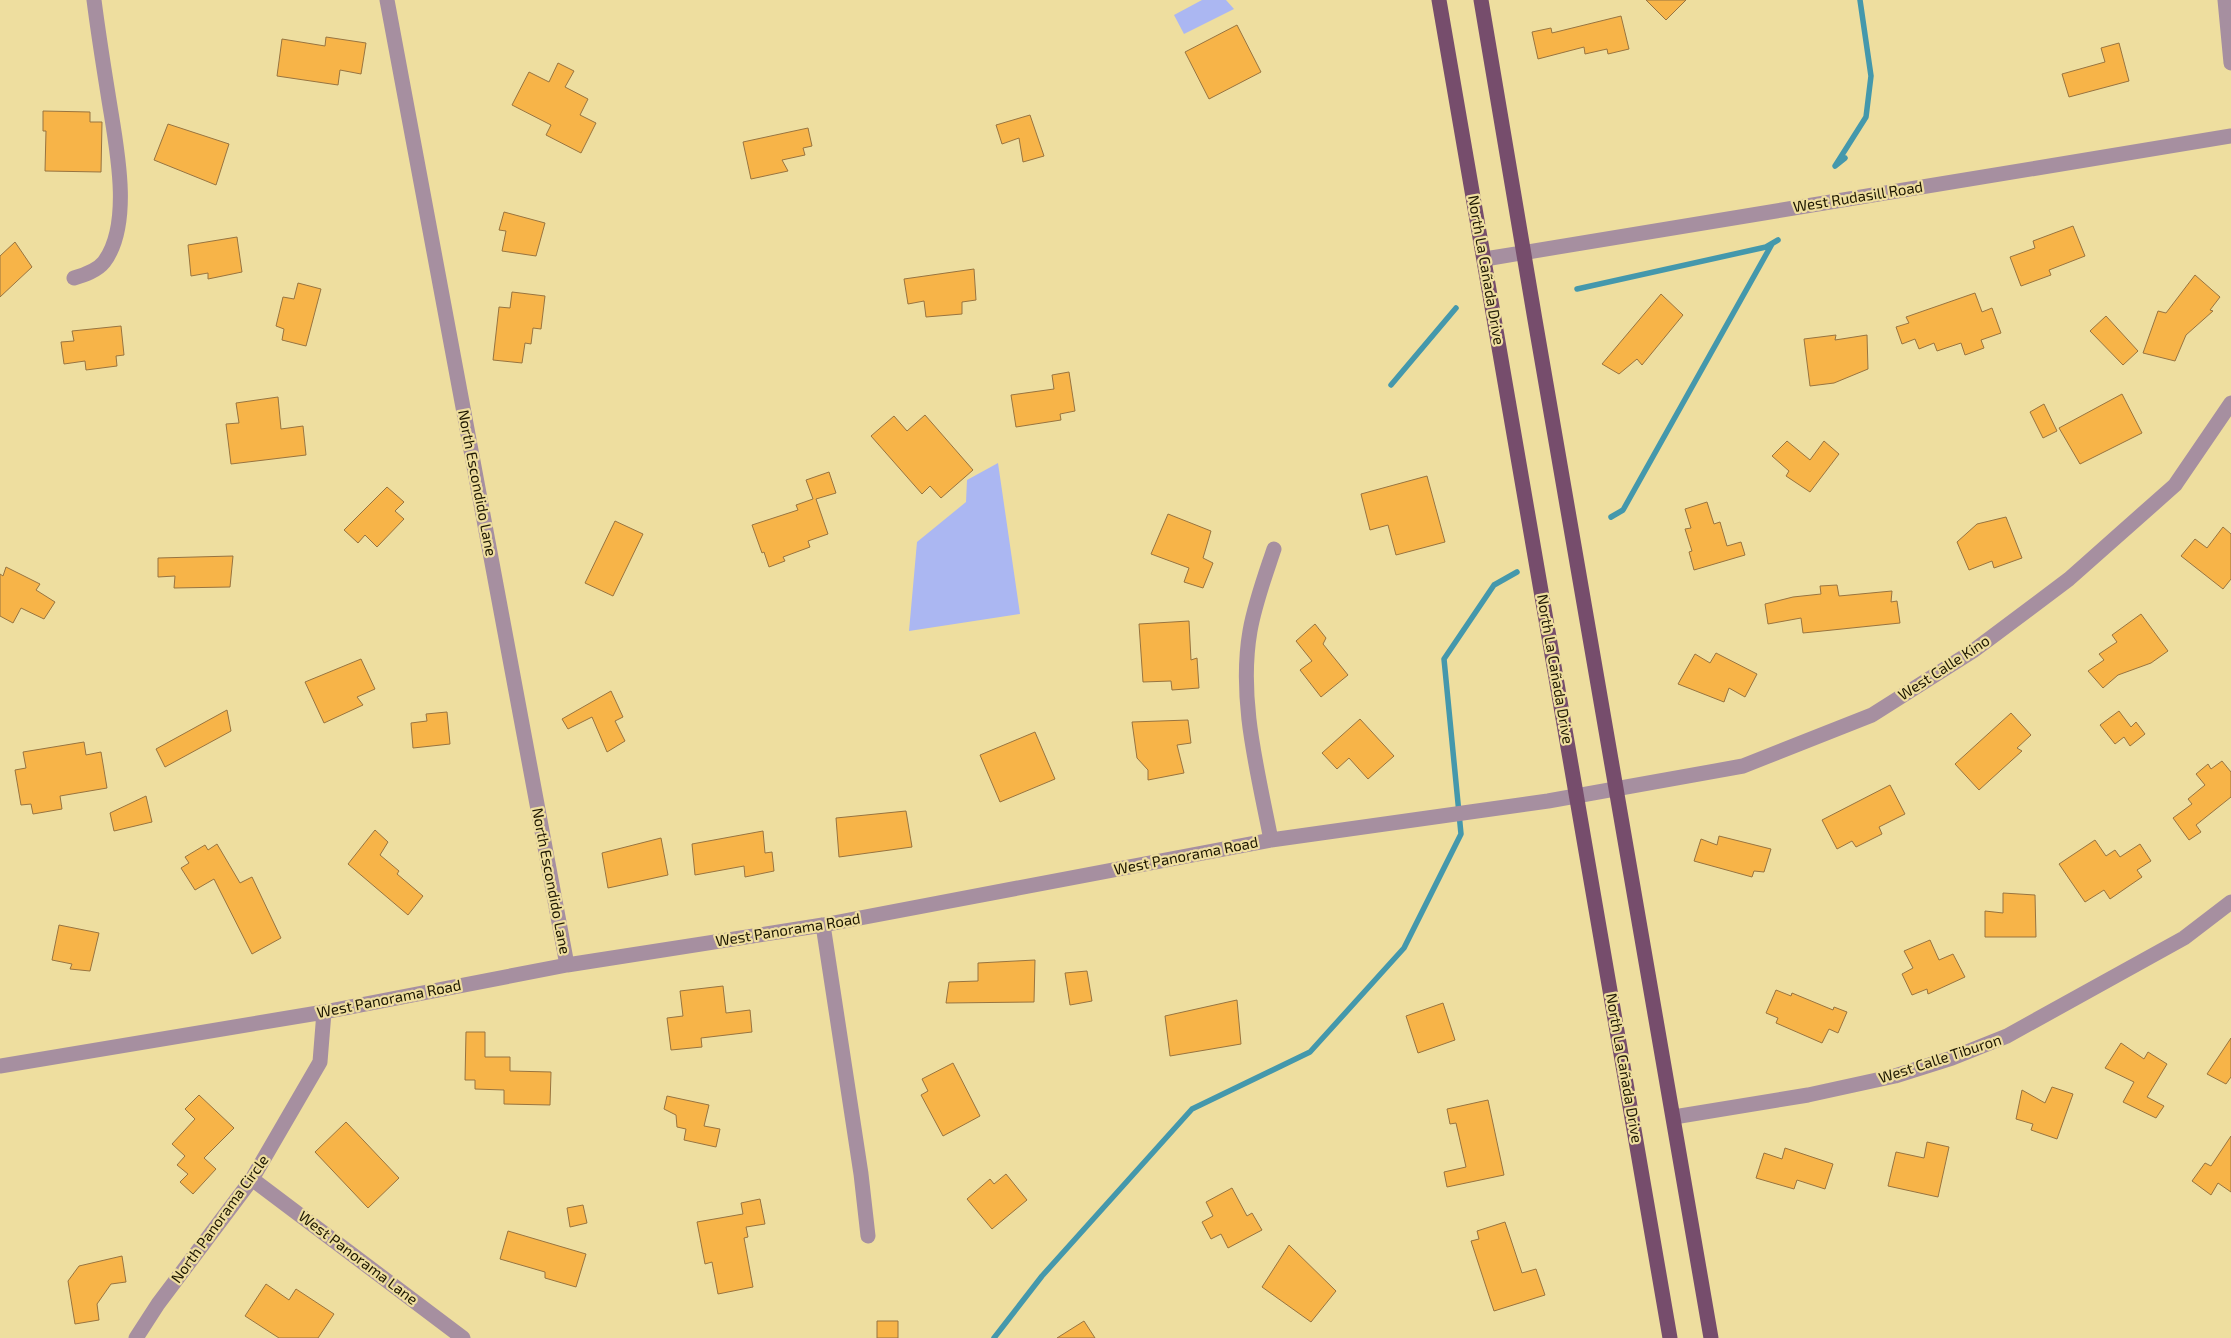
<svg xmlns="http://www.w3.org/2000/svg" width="2231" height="1338" font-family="'Exo 2',sans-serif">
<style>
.green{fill:#abb7f2}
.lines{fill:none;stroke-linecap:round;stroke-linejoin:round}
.stream{stroke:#4498ac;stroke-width:5.5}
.building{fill:#f7b448;stroke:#987440}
.street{stroke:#a68fa0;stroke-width:15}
.primary{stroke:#764d6c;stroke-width:15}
.labels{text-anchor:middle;stroke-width:4.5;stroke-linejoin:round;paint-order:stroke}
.street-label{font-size:15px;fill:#1d1701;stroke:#eede9f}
</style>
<rect width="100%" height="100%" fill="#eede9f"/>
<path class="green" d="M1202 0H1226L1234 9 1184 34 1174 15Z
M998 463 1020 614 909 631 917 542 966 502 967 480Z"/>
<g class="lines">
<path class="stream" d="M1845 158 1835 166 1866 117 1871 76 1860 0
M1577 289 1766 247 1778 240
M1391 385 1456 308
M1611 517 1623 510 1772 244
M994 1338 1042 1276 1192 1109 1310 1052 1404 948 1461 834 1444 659 1494 585 1517 572"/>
</g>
<path class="building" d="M1646 0H1686L1666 20Z
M1621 16 1629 49 1608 54 1607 49 1585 54 1584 47 1538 59 1532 32 1551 28 1552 33Z
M1237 25 1261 72 1209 99 1185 52Z
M326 37 366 43 361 74 340 70 338 85 277 76 282 39 325 46Z
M2119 43 2129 81 2069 97 2062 74 2105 62 2101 48Z
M558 63 574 71 565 87 588 99 580 115 596 123 581 153 546 135 551 125 512 105 529 72 549 82Z
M43 111 90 112V122H102L101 172 45 171 46 131H43Z
M1030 115 1044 156 1023 162 1019 138 1002 144 996 125Z
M168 124 229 144 216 185 154 160Z
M808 128 812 146 803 148 805 155 782 160 788 171 751 179 743 142Z
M504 212 545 223 536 256 502 251 506 231 499 230Z
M2073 226 2085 256 2049 270 2051 275 2021 286 2010 257 2035 248 2033 241Z
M237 237 242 272 208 279V273L191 276 188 245Z
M15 242 32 267 0 297V256Z
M974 269 976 300 962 302V314L926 317 924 301 908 304 904 279Z
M2195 275 2220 297 2210 310 2213 311 2186 335 2175 361 2143 353 2158 311 2166 313Z
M298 283 321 289 306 346 282 340 284 329 276 326 283 297 294 299Z
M512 292 545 296 541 329 533 328 531 344 525 343 522 363 493 360 499 307 510 308Z
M1975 293 1982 312 1992 308 2001 333 1981 340 1984 348 1965 355 1961 343 1937 351 1934 343 1919 349 1915 339 1902 344 1896 327 1909 323 1906 317Z
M1661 294 1683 315 1642 365 1637 359 1619 374 1602 364Z
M2106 316 2138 351 2123 365 2090 331Z
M121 326 124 355 116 356 117 366 86 370 85 361 64 364 61 342 74 341 72 331Z
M1836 335 1835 340 1867 335 1868 369 1834 383 1810 386 1804 339Z
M1069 372 1075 411 1060 414 1061 420 1016 427 1011 395 1054 389 1052 375Z
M2122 394 2142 433 2080 464 2059 428Z
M278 397 281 429 303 426 306 455 231 464 226 424 239 423 236 403Z
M2044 404 2057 431 2043 438 2030 412Z
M925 415 973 470 941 498 930 486 922 494 871 436 894 416 907 431Z
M1787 441 1810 460 1824 441 1839 454 1810 492 1786 476 1789 471 1772 456Z
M829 472 836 493 816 499 828 534 808 541 810 547 783 557 785 561 769 567 764 552 762 553 752 525 798 510 796 505 813 499 806 480Z
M1427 476 1445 542 1396 555 1388 525 1370 530 1361 494Z
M387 487 404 502 395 511 404 519 377 547 365 535 358 543 344 530Z
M1707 502 1714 524 1720 522 1727 546 1741 542 1745 555 1694 570 1689 552 1692 551 1685 529 1691 528 1685 509Z
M1168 514 1211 531 1203 558 1213 563 1203 588 1184 582 1189 568 1151 554Z
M2006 517 2022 558 1994 568 1992 561 1969 570 1957 542 1977 524Z
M615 521 643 534 613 596 585 583Z
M2223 527 2231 534V579L2223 589 2181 556 2195 539 2207 548Z
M233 556 230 587 174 588 175 576 158 577V558Z
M6 567 40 584 36 590 55 602 44 619 21 608 13 623 0 616V574L3 576Z
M1837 585 1839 596 1892 591 1891 602 1897 601 1900 623 1803 633 1801 618 1768 624 1765 604 1793 597 1821 594 1820 586Z
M2141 614 2168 651 2151 663 2118 675 2103 688 2088 671 2104 660 2099 654 2117 642 2112 635Z
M1189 621 1191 660 1197 658 1199 688 1172 690 1171 681 1143 682 1139 624Z
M1315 624 1326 638 1323 644 1348 675 1321 697 1300 670 1312 661 1296 641Z
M1716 653 1757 674 1745 697 1729 688 1724 702 1678 684 1695 654 1710 663Z
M361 659 375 689 357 697 363 705 324 723 305 682Z
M611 691 623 717 615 721 625 741 607 752 592 717 568 729 562 719Z
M227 710 231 731 165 767 156 749Z
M2119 711 2131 727 2136 722 2145 734 2130 746 2124 737 2115 744 2100 725Z
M447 712 450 744 413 748 411 723 427 721 426 714Z
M2011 713 2031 735 2017 748 2022 751 1979 790 1955 764Z
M1360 719 1394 756 1368 779 1349 758 1337 769 1322 753Z
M1188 720 1191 743 1177 745 1184 773 1148 780V770L1137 758 1132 722Z
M1035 732 1055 779 1000 802 980 755Z
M84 742 86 755 101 752 107 788 60 796 62 809 33 814 31 804 21 805 15 770 26 768 23 752Z
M2222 761 2231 772V797L2196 825 2201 832 2189 840 2173 818 2192 804 2188 799 2205 785 2196 774 2208 764 2211 769Z
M1890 785 1905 814 1879 827 1882 834 1856 847 1852 841 1837 849 1822 820Z
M146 796 152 822 114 831 110 813Z
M906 811 912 847 839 857 836 818Z
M375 830 388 842 380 855 399 871 397 874 423 896 408 915 348 864Z
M763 831 765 853 772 852 774 871 745 877 744 866 695 875 692 844Z
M1719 836 1771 849 1764 872 1754 871 1752 877 1694 861 1701 839 1717 845Z
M661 838 668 875 608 888 602 853Z
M2095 840 2106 856 2115 850 2120 857 2140 844 2151 861 2137 870 2142 877 2110 899 2104 890 2085 902 2059 864Z
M217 844 240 883 252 877 281 938 252 954 214 879 195 890 181 868 189 863 185 857 205 845 208 850Z
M2003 893 2035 895 2036 937H1985V911L2003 913Z
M59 925 99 933 90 971 70 969 72 964 52 960Z
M1930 940 1939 960 1953 954 1965 977 1928 994 1927 989 1912 995 1902 974 1913 968 1904 951Z
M1035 960 1034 1002 946 1003 949 982 978 981V963Z
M1087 971 1092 1001 1070 1005 1065 973Z
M723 986 726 1013 750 1010 752 1032 701 1038 702 1047 671 1050 667 1018 683 1016 680 991Z
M1776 990 1791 996 1792 993 1833 1010 1834 1007 1847 1012 1838 1033 1829 1029 1822 1043 1776 1023 1778 1018 1766 1013Z
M1237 1000 1241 1044 1170 1056 1165 1016Z
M1443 1003 1455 1040 1418 1053 1406 1016Z
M466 1032H485V1057H510V1071L551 1072 550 1105 504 1104V1090L475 1089V1080H465Z
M2231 1038V1077L2226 1084 2207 1074Z
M2121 1043 2144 1059 2148 1052 2167 1064 2147 1097 2164 1106 2156 1118 2123 1102 2134 1082 2105 1068Z
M953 1063 980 1116 943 1136 921 1095 928 1091 922 1079Z
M2052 1087 2073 1094 2057 1139 2031 1130 2033 1124 2016 1119 2022 1090 2045 1103Z
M199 1095 234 1128 204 1158 216 1169 193 1194 180 1182 188 1174 177 1165 185 1156 172 1144 195 1119 185 1109Z
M667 1096 709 1105 704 1126 720 1129 716 1147 684 1140 686 1129 677 1127 676 1115 664 1109Z
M1488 1100 1504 1175 1447 1187 1444 1172 1466 1167 1456 1123 1450 1124 1447 1109Z
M346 1122 399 1178 368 1208 315 1152Z
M2231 1136V1192L2218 1183 2211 1195 2192 1181 2205 1163 2211 1166Z
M1927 1142 1949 1147 1938 1197 1888 1186 1896 1152 1924 1158Z
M1785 1148 1833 1164 1825 1189 1797 1180 1794 1189 1756 1178 1764 1153 1782 1159Z
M1006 1174 1027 1200 992 1229 967 1199 990 1179 994 1184Z
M1232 1188 1247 1216 1252 1213 1262 1230 1228 1248 1221 1234 1211 1239 1202 1222 1213 1216 1206 1202Z
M760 1199 765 1224 746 1227 748 1237 744 1238 753 1287 718 1294 712 1262 705 1264 697 1222 743 1214 741 1203Z
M583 1205 587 1223 570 1227 567 1208Z
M1505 1222 1522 1273 1536 1269 1545 1295 1494 1311 1471 1241 1479 1239 1477 1231Z
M508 1231 586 1254 576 1287 545 1278V1272L500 1259Z
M1289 1245 1336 1291 1311 1322 1262 1287Z
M122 1256 126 1282 111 1284 97 1304 99 1320 75 1324 68 1281 79 1266Z
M266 1284 289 1300 296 1289 334 1314 318 1338H279L245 1316Z
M877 1321H898V1338H877Z
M1084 1321 1095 1338H1057Z"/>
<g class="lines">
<path class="street" d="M387 0 567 965
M2225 0 2231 63
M1485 259 2231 136
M74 278C84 275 97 271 104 262 134 222 115 140 108 94 103 63 98 31 94 0
M1271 840C1258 772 1238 700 1250 631 1255 603 1265 576 1274 549
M823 925 861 1174 868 1236
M0 1066 324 1012 567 965 823 925 1271 840 1548 801 1743 766 1872 715 1973 651 2069 579 2175 485 2231 403
M1674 1117 1808 1095 1895 1076 1952 1058 2007 1036 2184 938 2231 902
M252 1179 463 1338
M136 1338 158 1304 252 1179 320 1062 324 1012"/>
<path class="primary" d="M1439 0 1670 1338
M1481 0 1535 320 1711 1338"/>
</g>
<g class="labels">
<g class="street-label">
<text transform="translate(1858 197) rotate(-9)" y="5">West Rudasill Road</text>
<text transform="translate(1486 270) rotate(80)" y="5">North La Cañada Drive</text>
<text transform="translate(477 483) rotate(79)" y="5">North Escondido Lane</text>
<text transform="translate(1944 668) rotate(-33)" y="5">West Calle Kino</text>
<text transform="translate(1555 669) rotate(80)" y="5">North La Cañada Drive</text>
<text transform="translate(1186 856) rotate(-11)" y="5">West Panorama Road</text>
<text transform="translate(551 881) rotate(79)" y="5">North Escondido Lane</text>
<text transform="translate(788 930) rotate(-9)" y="5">West Panorama Road</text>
<text transform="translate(389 999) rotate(-11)" y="5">West Panorama Road</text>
<text transform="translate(1940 1059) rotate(-18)" y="5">West Calle Tiburon</text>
<text transform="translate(1624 1068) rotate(80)" y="5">North La Cañada Drive</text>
<text transform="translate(220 1219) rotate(-54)" y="5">North Panorama Circle</text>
<text transform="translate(358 1258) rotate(37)" y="5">West Panorama Lane</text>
</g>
</g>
</svg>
